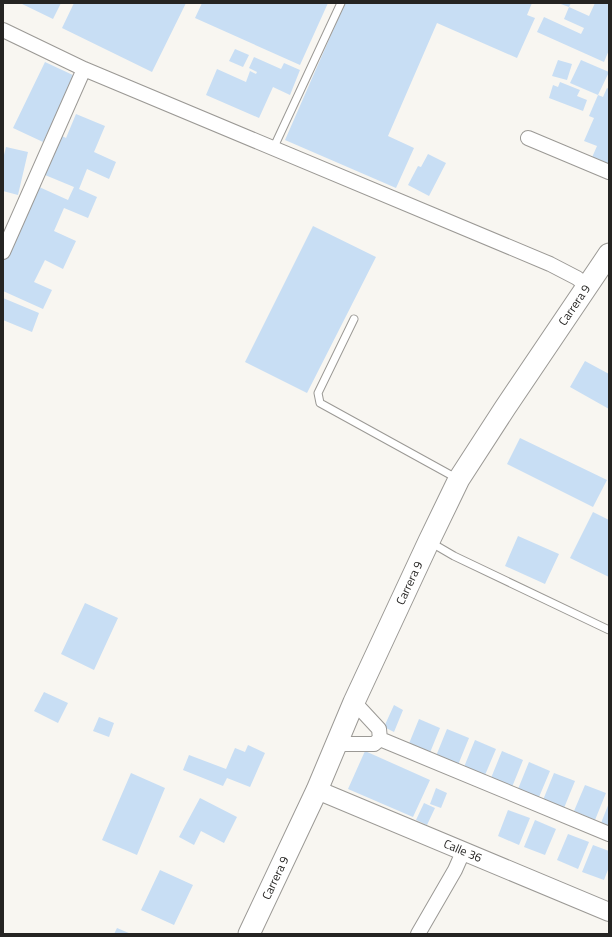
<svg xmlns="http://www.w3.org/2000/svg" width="612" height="937" font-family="'Titillium Web',sans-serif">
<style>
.building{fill:#c8def4}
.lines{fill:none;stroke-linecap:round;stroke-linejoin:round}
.service-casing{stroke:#9b9995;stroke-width:9}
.minor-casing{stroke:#9b9995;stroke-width:16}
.tertiary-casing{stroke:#9b9995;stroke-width:20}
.secondary-casing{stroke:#9b9995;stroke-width:23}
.service{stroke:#fff;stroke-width:7}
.minor{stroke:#fff;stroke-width:14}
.tertiary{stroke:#fff;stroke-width:18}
.secondary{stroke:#fff;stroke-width:21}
.labels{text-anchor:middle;stroke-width:3;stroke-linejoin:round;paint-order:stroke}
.street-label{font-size:12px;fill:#252422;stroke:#fff}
</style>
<rect width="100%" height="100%" fill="#f8f6f1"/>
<path class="building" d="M20 3H61L53 19Z
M74 3H186L152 72 62 28Z
M202 3H328L300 65 195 18Z
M345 3H532L527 15 535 18 517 58 437 23 388 136 414 148 396 188 285 140Z
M558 3H571L569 7Z
M595 3H609V50L604 62 537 32 544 17 581 34 584 28 564 19 569 7 589 16Z
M235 49 249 55 243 67 229 61Z
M254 57 281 69 284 63 300 70 290 95 273 87 259 118 206 95 217 69 246 82 250 71 256 74 257 72 249 68Z
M558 60 572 64 567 80 552 76Z
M581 60 609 72 598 95 570 83Z
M45 62 75 76 43 142 13 128Z
M560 82 580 90 577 96 587 100 583 111 549 98 553 85 558 87Z
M607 88 609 89V171L590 162 597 146 584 141 594 118 589 116 598 95 603 97Z
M76 114 105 126 94 152 116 162 109 179 87 169 79 189 97 197 88 218 64 208 54 231 76 241 63 269 45 260 34 282 52 290 43 309 3 291V260L37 186 68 200 74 187 45 175 62 136 66 138Z
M6 147 28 152 18 195 3 191V159Z
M428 154 446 163 429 196 408 185 418 166 421 167Z
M313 226 376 257 307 393 245 362Z
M3 298 39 313 32 332 3 320Z
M585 361 609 374V409L570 387Z
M520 438 607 480 593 507 507 464Z
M593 512 609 520V577L570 558Z
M518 536 559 554 545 584 505 566Z
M85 603 118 618 94 670 61 654Z
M44 692 68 703 58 723 34 711Z
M394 705 403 710 394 732 384 727Z
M99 717 114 723 109 737 93 731Z
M419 719 440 728 429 755 408 746Z
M447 729 469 738 458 765 436 756Z
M475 740 496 749 485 775 464 767Z
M248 745 265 753 250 787 227 778 223 786 183 770 189 755 226 769 235 748 245 752Z
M365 751 430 780 413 817 348 789Z
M502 751 523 760 512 787 491 778Z
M529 762 550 771 539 797 518 789Z
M131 773 165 788 137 855 102 840Z
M554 773 575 781 564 808 543 800Z
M585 785 606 793 595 820 574 811Z
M436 788 447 793 441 808 430 804Z
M200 798 237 817 224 843 201 831 194 845 179 837Z
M424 803 435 808 427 825 416 820Z
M609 803V826L601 823Z
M508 810 530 818 519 845 498 836Z
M535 820 556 829 545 855 524 847Z
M568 834 589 842 578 869 557 860Z
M593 845 609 851V867L604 880 582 872Z
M160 870 193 885 174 925 141 910Z
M117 928 131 934H114Z"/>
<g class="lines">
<g class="service-casing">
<path id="service" d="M273 149 341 3
M354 319 318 393 320 403 458 479
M430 542 454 556 609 630"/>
</g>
<g class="minor-casing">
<path id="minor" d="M3 30 84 69 550 264 577 278 587 286
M528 138 609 172
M3 252 84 69
M380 739 609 834
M337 744H374L380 739 379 729 354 702
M418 934 455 870 463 852"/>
</g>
<g class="tertiary-casing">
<g id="tertiary">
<path id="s1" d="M317 790 609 912"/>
</g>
</g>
<g class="secondary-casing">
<g id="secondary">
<path id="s2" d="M249 934 317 790 354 702 429 541 459 479 505 408 609 254"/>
</g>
</g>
<use href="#service" class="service"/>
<use href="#minor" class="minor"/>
<use href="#tertiary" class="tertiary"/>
<use href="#secondary" class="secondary"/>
</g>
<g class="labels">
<g class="street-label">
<text dy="4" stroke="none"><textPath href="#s2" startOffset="710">Carrera 9</textPath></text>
<text dy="4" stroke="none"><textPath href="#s2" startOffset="386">Carrera 9</textPath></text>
<text dy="4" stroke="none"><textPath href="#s1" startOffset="158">Calle 36</textPath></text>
<text dy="4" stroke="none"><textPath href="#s2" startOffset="62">Carrera 9</textPath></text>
</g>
</g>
<rect width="612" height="937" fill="none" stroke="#252422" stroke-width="8"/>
</svg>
